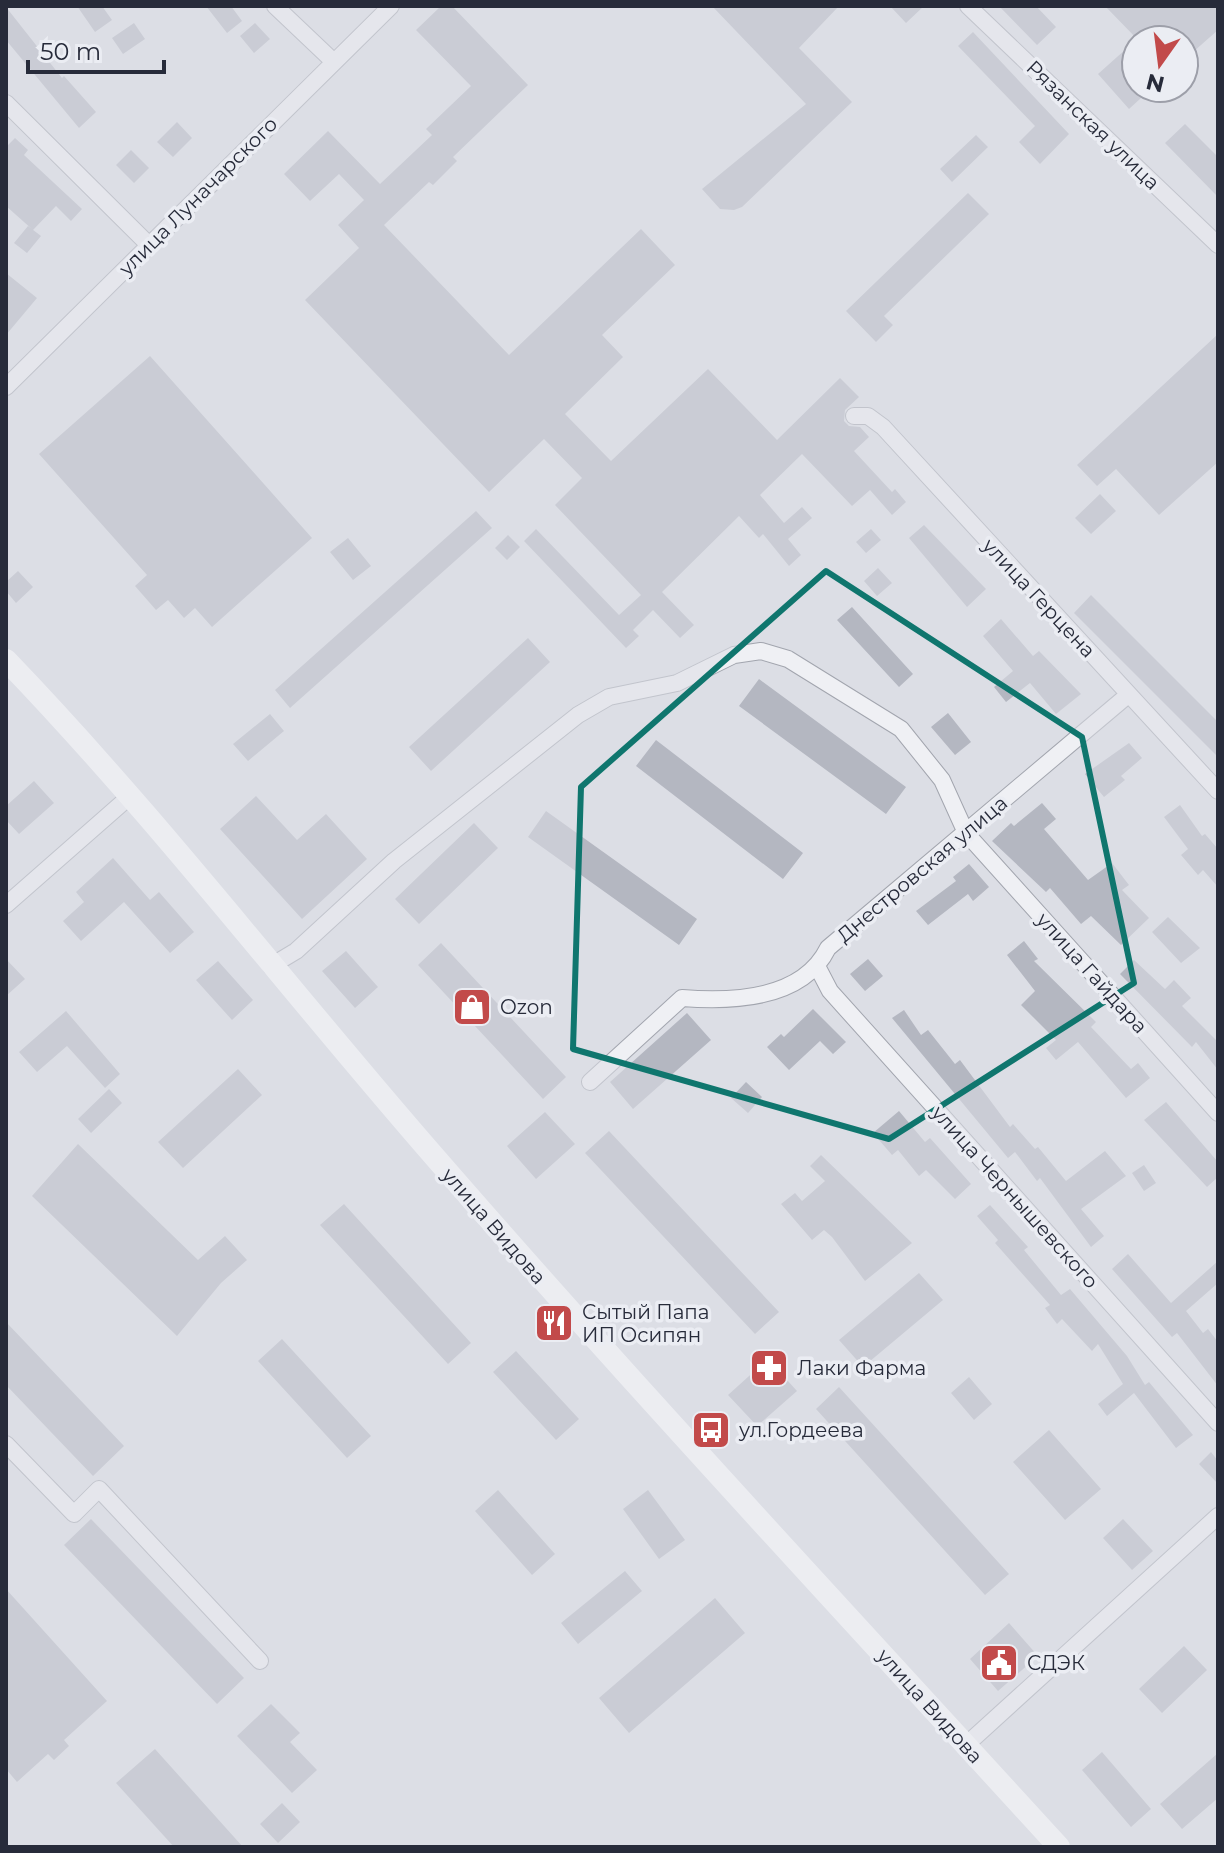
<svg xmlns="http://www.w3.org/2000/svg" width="1224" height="1853" font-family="Montserrat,sans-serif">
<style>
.building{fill:#b4b7c1}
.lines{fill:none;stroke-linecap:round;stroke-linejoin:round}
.street-casing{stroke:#a2a5ae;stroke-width:18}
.street{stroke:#eff0f4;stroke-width:16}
.secondary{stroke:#fff;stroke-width:22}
.marked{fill:none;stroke:#0f766e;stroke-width:6;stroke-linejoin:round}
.labels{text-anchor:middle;stroke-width:7;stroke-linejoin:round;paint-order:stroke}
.street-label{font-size:20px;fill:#272b3a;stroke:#ebedf3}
.poi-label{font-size:20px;fill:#272b3a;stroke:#ebedf3;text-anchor:start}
</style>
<rect width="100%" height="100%" fill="#dcdee5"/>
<path class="building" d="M77 6H102L112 20 95 32Z
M206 6H231L242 21 227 33Z
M441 6H452L528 85 453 157 457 161 433 185 429 182 384 225 509 355 641 229 675 265 602 335 623 357 565 414 611 461 708 369 777 440 840 378 859 397 845 410 844 421 849 426 860 427 869 437 854 451 892 492 895 489 906 502 892 515 870 490 852 506 802 454 760 495 784 523 802 507 812 518 788 539 801 555 789 566 763 534 759 538 739 516 662 592 694 625 680 638 653 610 633 630 639 636 626 648 524 541 536 529 619 615 641 595 555 505 582 478 544 439 489 492 305 300 359 248 338 225 364 200 339 174 310 201 284 174 328 131 380 184 432 135 426 129 471 86 416 30Z
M712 6H839L799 48 852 102 742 207 734 210 720 209 702 189 806 104Z
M890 6H924L906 23Z
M999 6H1036L1056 27 1037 45Z
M1105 6H1218V30L1184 60V40H1138Z
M6 7 62 78 64 76 96 112 79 128 6 40Z
M134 23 145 39 123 54 112 38Z
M255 23 270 39 254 53 240 36Z
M973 32 1069 134 1040 164 1019 142 1035 126 958 46Z
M1136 40V88H1152L1129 109 1098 74Z
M177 122 192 138 173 157 157 142Z
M1185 124 1218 157V197L1165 143Z
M976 135 988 147 952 182 940 169Z
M15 138 28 150 24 155 82 209 71 221 56 206 33 230 6 206V147Z
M131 150 149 168 134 183 116 165Z
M968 193 989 214 884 316 893 325 876 342 846 311Z
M28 226 41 236 27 253 14 243Z
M6 273 37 298 6 335Z
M1218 334V462L1159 515 1116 469 1097 486 1077 465Z
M150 356 312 538 212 627 195 608 184 618 168 600 156 610 135 586 147 575 39 454Z
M1100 494 1116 511 1091 534 1075 518Z
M476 511 492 528 290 708 275 690Z
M924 525 986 589 967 607 909 538Z
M871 529 881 540 866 553 856 542Z
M508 535 520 547 507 560 495 548Z
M348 538 371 566 353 580 330 552Z
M878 568 892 583 877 596 864 581Z
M18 571 33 587 16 603 6 591V582Z
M1091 595 1218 722V757L1074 613Z
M852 607 913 674 899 687 837 620Z
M1001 619 1033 656 1039 651 1081 694 1056 714 1030 683 1006 702 994 687 1013 671 983 636Z
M528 638 550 662 431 771 409 747Z
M759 679 906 787 886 814 739 706Z
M948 713 971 742 955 755 931 727Z
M270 714 284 731 248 761 233 744Z
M656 740 803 853 783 879 636 766Z
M1129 743 1142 758 1121 776 1125 780 1104 797 1085 774Z
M34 781 54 803 19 834 6 820V806Z
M256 796 297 840 326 814 367 859 302 919 220 829Z
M1042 803 1056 819 1044 829 1088 880 1112 863 1129 885 1122 890 1149 918 1121 945 1091 916 1081 924 1050 888 1046 892 992 841 1011 823 1014 826Z
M1180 805 1202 836 1205 834 1218 849V887L1203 870 1198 875 1181 855 1188 849 1164 817Z
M546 811 697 919 679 945 528 837Z
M474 823 498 848 419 924 395 899Z
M113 858 150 900 159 892 194 932 170 953 124 902 81 941 63 921 84 902 76 892Z
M969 864 989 887 973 901 968 894 928 925 916 911 956 881 953 877Z
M1168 917 1200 948 1181 963 1152 932Z
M1024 941 1038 959 1034 961 1096 1022 1091 1027 1131 1069 1138 1063 1150 1078 1126 1098 1078 1042 1056 1060 1046 1048 1056 1040 1021 1005 1035 991 1007 955Z
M441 943 566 1077 543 1099 418 965Z
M346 951 378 987 355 1008 322 971Z
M6 959 25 979 6 996Z
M868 959 883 976 865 991 850 974Z
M1134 960 1165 989 1174 980 1191 998 1182 1006 1218 1042V1070L1196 1042 1192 1047 1120 974Z
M218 961 253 1000 232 1020 196 980Z
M813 1009 846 1042 833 1054 820 1041 789 1070 767 1047 781 1034 784 1037Z
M904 1010 921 1035 928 1030 955 1064 960 1060 1010 1127 1013 1124 1035 1149 1038 1147 1066 1181 1105 1151 1126 1176 1081 1209 1104 1236 1091 1247 1040 1178 1037 1181 1015 1152 1008 1158 892 1018Z
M66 1011 120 1074 105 1088 67 1046 37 1072 19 1052Z
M687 1013 711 1040 633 1109 610 1082Z
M238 1069 262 1095 183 1168 158 1142Z
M746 1082 762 1097 748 1113 731 1098Z
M109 1089 122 1103 91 1133 78 1119Z
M1166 1102 1218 1162V1177L1207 1187 1144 1120Z
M899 1111 925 1142 930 1138 971 1184 955 1199 926 1170 919 1176 898 1150 892 1155 873 1133Z
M545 1112 575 1144 536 1179 507 1146Z
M609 1131 779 1312 755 1334 585 1153Z
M78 1144 198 1260 225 1236 247 1260 221 1283 177 1336 32 1196Z
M821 1155 912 1243 865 1281 832 1237 824 1230 812 1240 781 1204 795 1193 802 1201 825 1181 810 1166Z
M1144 1165 1156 1183 1144 1191 1132 1173Z
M344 1204 471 1343 448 1364 320 1225Z
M990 1205 1028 1247 1024 1250 1061 1295 1070 1289 1127 1356 1145 1385 1149 1382 1193 1435 1176 1448 1134 1393 1107 1416 1098 1404 1123 1384 1098 1344 1092 1351 1062 1319 1057 1324 1045 1308 1050 1305 995 1243 998 1240 977 1216Z
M1128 1254 1171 1303 1218 1261V1283L1186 1311 1203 1333 1208 1329 1218 1342V1386L1177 1333 1172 1337 1112 1269Z
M919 1273 943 1300 863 1367 839 1340Z
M6 1322 124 1446 93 1476 6 1385Z
M282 1339 371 1436 347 1458 258 1361Z
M516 1351 579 1419 556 1440 493 1372Z
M768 1359 797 1391 757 1426 728 1395Z
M969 1377 992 1404 974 1420 951 1393Z
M839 1387 1009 1574 985 1595 816 1409Z
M1049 1430 1101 1489 1065 1520 1013 1462Z
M1211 1452 1218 1461V1484L1199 1464Z
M498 1490 555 1554 532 1575 475 1511Z
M648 1490 685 1540 659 1559 623 1509Z
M91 1519 244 1678 217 1704 64 1545Z
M1123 1519 1153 1551 1132 1570 1103 1538Z
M625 1571 642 1591 578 1644 561 1623Z
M6 1589 107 1701 64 1740 69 1746 54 1760 48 1754 17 1782 6 1769Z
M715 1598 745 1633 629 1733 599 1698Z
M1009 1623 1038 1656 998 1691 970 1659Z
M1184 1646 1207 1670 1162 1713 1139 1689Z
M271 1704 300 1733 290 1742 317 1770 292 1793 237 1736Z
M155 1749 243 1847H174L116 1783Z
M1102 1752 1151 1809 1131 1827 1082 1770Z
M1218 1753V1798L1182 1829 1160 1804Z
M282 1803 300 1822 278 1843 260 1824Z"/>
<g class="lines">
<g class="street-casing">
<path id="street" d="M275 6 334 62
M968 6 1218 245
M6 103 148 244
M6 387 391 6
M854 416H868L883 427 1218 791
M6 905 129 797
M271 966 296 951 394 861 578 715 609 697 677 683 734 655 761 651 788 659 901 729 942 780 966 833 1218 1113
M818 968 830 991 1218 1423
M590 1082 682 998C732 1002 803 999 828 948L1128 695
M6 1444 74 1514 99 1489 260 1661
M966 1745 1218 1516"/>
</g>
<use href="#street" class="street"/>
<path class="secondary" d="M6 660C157 817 290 991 433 1155 637 1390 849 1617 1059 1847"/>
</g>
<path d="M0 0H1224V1853H0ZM826 571 1082 737 1134 983 889 1139 573 1049 581 787Z" fill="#dcdee5" fill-opacity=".55" fill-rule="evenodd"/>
<path class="marked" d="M826 571 1082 737 1134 983 889 1139 573 1049 581 787Z"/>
<defs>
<g id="shop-square" transform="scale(2)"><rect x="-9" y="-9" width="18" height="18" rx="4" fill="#c24a4a" stroke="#ebedf3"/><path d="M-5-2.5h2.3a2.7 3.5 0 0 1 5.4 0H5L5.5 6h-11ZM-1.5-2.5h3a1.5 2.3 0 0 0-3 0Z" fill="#fff"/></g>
<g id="restaurant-square" transform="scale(2)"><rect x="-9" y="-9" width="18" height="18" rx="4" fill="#c24a4a" stroke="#ebedf3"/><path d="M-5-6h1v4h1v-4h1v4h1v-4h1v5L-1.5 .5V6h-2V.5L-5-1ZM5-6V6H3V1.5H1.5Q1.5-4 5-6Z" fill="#fff"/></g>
<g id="pharmacy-square" transform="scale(2)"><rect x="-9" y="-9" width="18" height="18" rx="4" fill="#c24a4a" stroke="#ebedf3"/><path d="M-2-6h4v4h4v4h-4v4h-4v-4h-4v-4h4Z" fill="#fff"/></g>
<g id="bus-square" transform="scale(2)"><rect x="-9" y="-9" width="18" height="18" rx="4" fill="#c24a4a" stroke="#ebedf3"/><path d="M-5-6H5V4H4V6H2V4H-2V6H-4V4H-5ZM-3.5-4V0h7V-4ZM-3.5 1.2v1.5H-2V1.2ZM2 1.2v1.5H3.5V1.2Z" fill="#fff"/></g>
<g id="civic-square" transform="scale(2)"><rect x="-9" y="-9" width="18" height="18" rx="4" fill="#c24a4a" stroke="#ebedf3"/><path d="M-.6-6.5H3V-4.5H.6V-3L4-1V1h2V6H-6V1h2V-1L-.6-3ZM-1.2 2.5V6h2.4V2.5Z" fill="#fff"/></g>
</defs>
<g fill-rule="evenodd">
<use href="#shop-square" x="472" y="1007"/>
<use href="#restaurant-square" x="554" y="1323"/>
<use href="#pharmacy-square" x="769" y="1368"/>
<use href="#bus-square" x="711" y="1430"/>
<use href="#civic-square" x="999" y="1663"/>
</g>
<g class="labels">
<g class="street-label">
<text transform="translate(1093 125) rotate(44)" y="7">Рязанская улица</text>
<text transform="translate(198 196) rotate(-45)" y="7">улица Луначарского</text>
<text transform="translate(1039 598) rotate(47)" y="7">улица Герцена</text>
<text transform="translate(922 869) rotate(-40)" y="7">Днестровская улица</text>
<text transform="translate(1092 973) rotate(48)" y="7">улица Гайдара</text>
<text transform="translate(1015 1197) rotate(48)" y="7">улица Чернышевского</text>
<text transform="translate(494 1226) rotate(49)" y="7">улица Видова</text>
<text transform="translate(930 1706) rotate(48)" y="7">улица Видова</text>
</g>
<g class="poi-label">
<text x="500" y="1014">Ozon</text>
<text x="582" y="1319">Сытый Папа<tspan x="582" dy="23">ИП Осипян</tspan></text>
<text x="797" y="1375">Лаки Фарма</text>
<text x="739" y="1437">ул.Гордеева</text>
<text x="1027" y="1670">СДЭК</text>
</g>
</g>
<rect width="1224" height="1853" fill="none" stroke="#272b3a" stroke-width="16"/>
<g transform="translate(1160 64) rotate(194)"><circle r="38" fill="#ebedf3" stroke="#9d9fa9" stroke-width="2"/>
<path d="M0-6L14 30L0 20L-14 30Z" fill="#c24a4a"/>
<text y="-12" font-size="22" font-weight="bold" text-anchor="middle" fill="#272b3a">N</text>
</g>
<path d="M28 60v12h136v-12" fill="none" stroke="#272b3a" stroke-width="4"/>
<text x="40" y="60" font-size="24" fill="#272b3a" stroke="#ebedf3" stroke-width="6" paint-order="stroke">50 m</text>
</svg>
